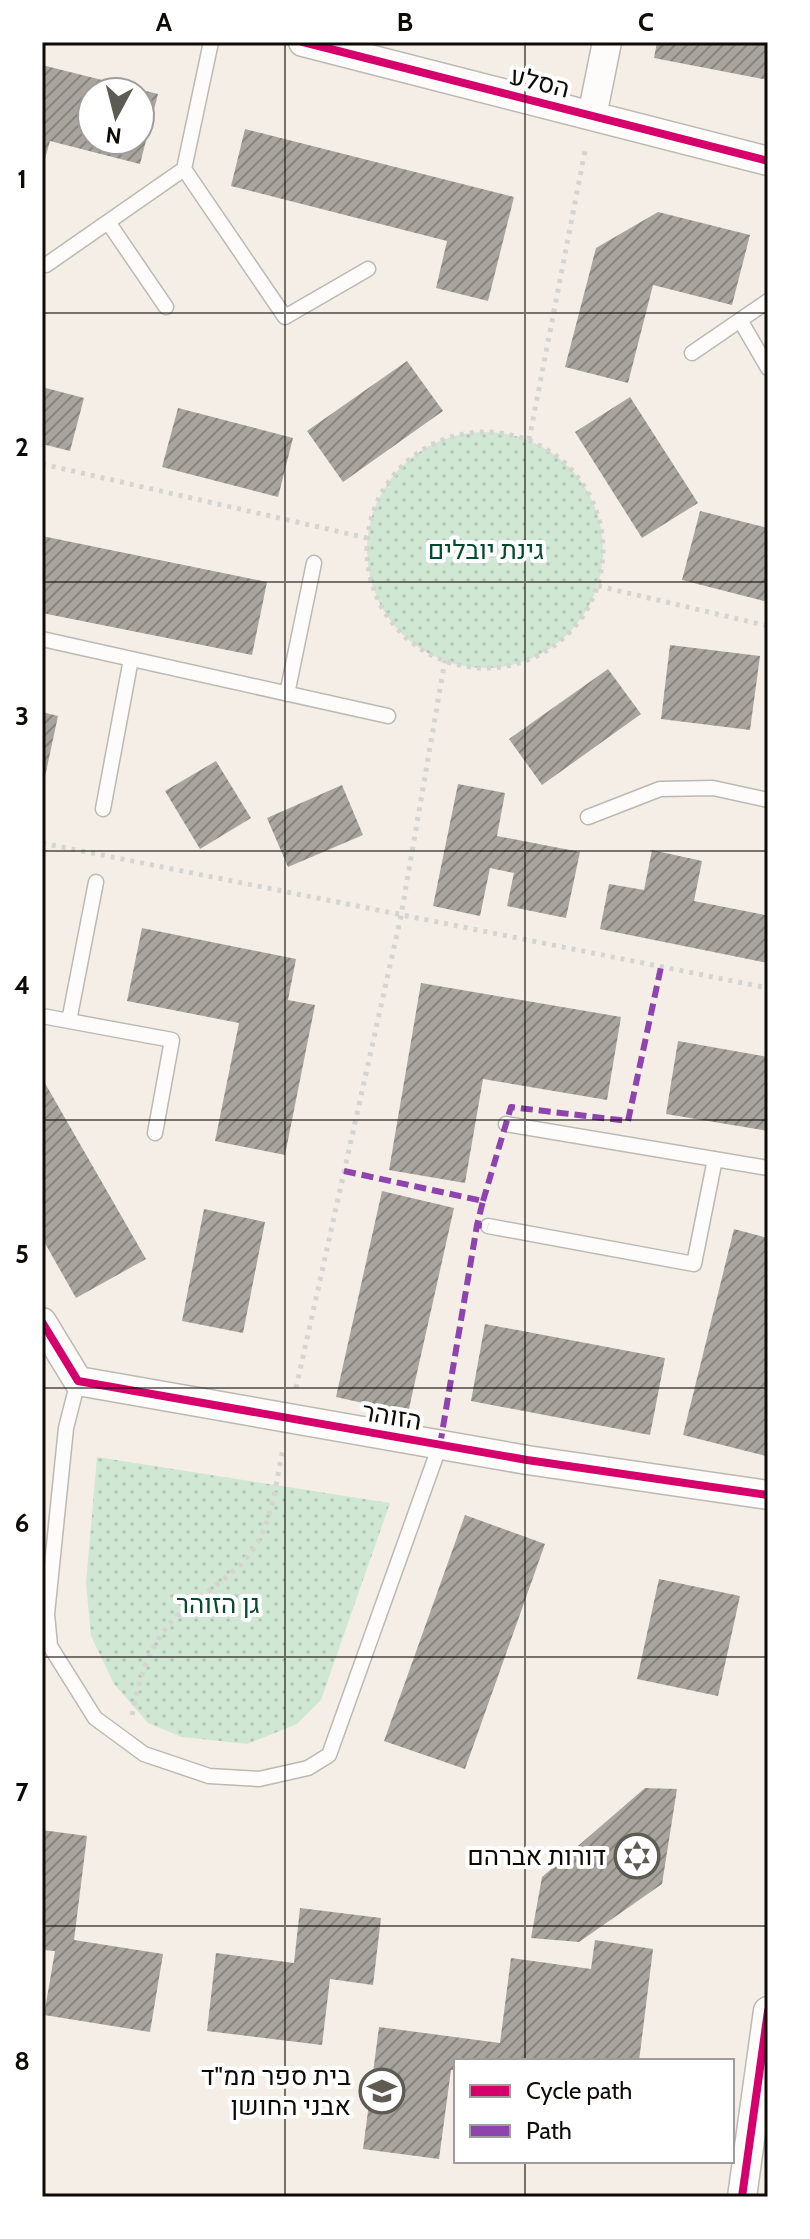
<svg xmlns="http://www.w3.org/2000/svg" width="810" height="2239" font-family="Cabin,Heebo,sans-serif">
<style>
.park{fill:url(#park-dots)}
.building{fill:url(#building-hatch);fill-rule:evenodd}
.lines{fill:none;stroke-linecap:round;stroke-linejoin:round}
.service-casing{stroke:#bcb8b2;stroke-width:17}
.minor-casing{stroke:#bcb8b2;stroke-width:31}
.path{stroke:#d5d4d1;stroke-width:5;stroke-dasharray:4 6;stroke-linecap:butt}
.service{stroke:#fdfcfb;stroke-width:14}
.minor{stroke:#fdfcfb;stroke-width:28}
.quiet{stroke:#8e44ad;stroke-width:6;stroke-dasharray:12 6;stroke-linecap:butt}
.cycleway-casing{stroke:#fff;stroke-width:13}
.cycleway{stroke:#d6006c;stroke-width:8}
.grid{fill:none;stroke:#0e0b06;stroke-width:2;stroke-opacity:0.55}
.labels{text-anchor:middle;stroke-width:8;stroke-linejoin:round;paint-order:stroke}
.street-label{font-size:26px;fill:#0e0b06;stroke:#fff}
.park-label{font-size:26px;fill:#064b2e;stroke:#fff}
.poi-label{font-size:26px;fill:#0e0b06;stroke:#fff;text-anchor:end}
.neatline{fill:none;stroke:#0e0b06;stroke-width:3}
.grid-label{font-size:26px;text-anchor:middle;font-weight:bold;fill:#0e0b06}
</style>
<defs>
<pattern id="park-dots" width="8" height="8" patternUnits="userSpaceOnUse" patternTransform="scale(2)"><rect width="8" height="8" fill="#d0e7d4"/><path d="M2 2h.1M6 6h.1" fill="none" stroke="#b1c5b4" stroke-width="1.8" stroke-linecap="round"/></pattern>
<pattern id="building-hatch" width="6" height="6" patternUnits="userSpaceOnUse" patternTransform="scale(2)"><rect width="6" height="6" fill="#a9a59e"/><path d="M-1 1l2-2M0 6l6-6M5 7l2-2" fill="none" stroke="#88857f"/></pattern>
</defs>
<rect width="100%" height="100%" fill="#f4eee6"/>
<path class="park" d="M367 550a118 118 0 1 1 236 0a118 118 0 1 1-236 0Z
M97 1457 390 1503 321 1700 297 1724 247 1744 182 1737 148 1723 114 1684 91 1636 86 1583Z"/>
<path class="building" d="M657 42H768V80L654 58Z
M42 65 158 94 140 164 50 141 42 169ZM92 92H140V140H92Z
M245 129 514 197 488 301 436 288 447 241 231 186Z
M658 212 750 235 732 305 653 285 628 383 565 367 596 248Z
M407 361 443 411 343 482 307 431Z
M42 387 84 398 70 451 42 444Z
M630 397 698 503 642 538 575 432Z
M178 408 293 438 278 497 162 467Z
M700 511 768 528V602L682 580Z
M42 536 267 582 252 655 42 613Z
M670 645 760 656 750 730 661 719Z
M608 669 641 714 542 785 509 739Z
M42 712 58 716 43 786H42Z
M216 761 251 818 200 849 165 791Z
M458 784 505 793 497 836 580 852 566 918 507 906 514 873 490 868 480 916 433 906Z
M342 785 363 835 288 867 267 818Z
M652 850 702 861 694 901 765 915 768 909V963L600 929 609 884 644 890Z
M142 928 296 959 288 1000 315 1005 285 1155 215 1141 239 1023 127 1001Z
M421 983 621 1017 607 1100 483 1079 465 1183 389 1170Z
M678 1041 768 1057V1131L666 1114Z
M42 1078 146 1259 76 1298 42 1238Z
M382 1191 454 1208 408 1413 336 1397Z
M204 1209 265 1222 243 1333 182 1321Z
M734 1229 768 1238V1448L766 1456 683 1435Z
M485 1324 665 1358 650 1435 471 1401Z
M465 1515 545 1544 465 1769 384 1741Z
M659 1579 740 1596 718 1696 637 1679Z
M645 1788 677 1789 662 1884 579 1942 531 1938 542 1877Z
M42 1830 87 1836 74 1940 163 1954 150 2032 44 2015 55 1951 42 1950Z
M300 1908 381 1918 373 1985 330 1979 322 2045 207 2031 216 1953 294 1963Z
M595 1940 653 1949 639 2061H456V2070H451L439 2159 363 2149 379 2027 500 2043 511 1958 591 1969Z"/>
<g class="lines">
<g class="service-casing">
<path id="service" d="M184 169 285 317 368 269
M108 222 166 307
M46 265 184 169 211 42
M740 320 768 368
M692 353 768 301
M42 639 388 716
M287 694 314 563
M103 809 131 659
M588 817 660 789 713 788 768 800
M42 1016 172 1040 155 1133
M69 1021 96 882
M506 1124 768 1168
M488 1226 694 1264 715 1159
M78 1381 66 1428 47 1614 50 1646 95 1718 144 1754 209 1776 259 1779 308 1768 329 1755 440 1445"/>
</g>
<g class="minor-casing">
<path id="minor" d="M303 42 768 161
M592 116 607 42
M42 1322 78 1381 527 1460 768 1495
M742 2197 768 2011"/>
</g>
<path class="path" d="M367 550a118 118 0 1 1 236 0a118 118 0 1 1-236 0Z
M529 440 586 146
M42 464 367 538
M598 586 768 626
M42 843 768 988
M296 1388 401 916 445 660
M132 1715C139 1679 150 1641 178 1615 206 1589 246 1571 262 1533 274 1508 277 1476 283 1449"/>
<use href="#service" class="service"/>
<use href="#minor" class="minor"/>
<path class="quiet" d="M344 1171 483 1201 477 1225
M483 1201 511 1107 628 1121 661 967
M440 1445 477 1225 488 1226"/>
<g class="cycleway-casing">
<path id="cycleway" d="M303 42 768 161
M42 1322 78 1381 527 1460 768 1495
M742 2197 768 2011"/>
</g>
<use href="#cycleway" class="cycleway"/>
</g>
<path class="grid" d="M285 42V2197M525 42V2061M42 313H768M42 582H768M42 851H768M42 1120H768M42 1388H768M42 1657H768M42 1926H768M525 2161V2197"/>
<defs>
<g id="synagogue-ring" transform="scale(2.3)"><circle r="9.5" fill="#fff" stroke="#5e5a54" stroke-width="1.5"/><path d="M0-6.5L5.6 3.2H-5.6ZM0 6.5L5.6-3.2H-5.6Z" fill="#5e5a54"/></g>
<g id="school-ring" transform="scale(2.3)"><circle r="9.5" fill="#fff" stroke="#5e5a54" stroke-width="1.5"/><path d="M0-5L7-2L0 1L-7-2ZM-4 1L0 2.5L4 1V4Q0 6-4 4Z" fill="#5e5a54"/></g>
</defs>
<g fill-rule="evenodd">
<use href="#synagogue-ring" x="637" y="1856"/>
<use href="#school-ring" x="382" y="2091"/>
</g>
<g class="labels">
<g class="street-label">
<text transform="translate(540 82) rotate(14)" y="9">הסלע</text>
<text transform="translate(392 1416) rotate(10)" y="9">הזוהר</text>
</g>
<g class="park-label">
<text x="486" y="559">גינת יובלים</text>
<text x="218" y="1613">גן הזוהר</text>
</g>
<g class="poi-label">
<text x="606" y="1865">דורות אברהם</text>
<text x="351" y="2085">בית ספר ממ"ד<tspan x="351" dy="30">אבני החושן</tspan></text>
</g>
</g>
<rect width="810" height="2239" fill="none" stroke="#ffffff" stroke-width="88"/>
<rect x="454" y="2059" width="280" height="104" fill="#ffffff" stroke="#9f9d9b" stroke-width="2"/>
<rect x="470" y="2085" width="40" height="12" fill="#d6006c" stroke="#9f9d9b" stroke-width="2"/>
<text x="526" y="2099" font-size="24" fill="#0e0b06">Cycle path</text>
<rect x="470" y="2125" width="40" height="12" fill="#8e44ad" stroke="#9f9d9b" stroke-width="2"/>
<text x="526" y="2139" font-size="24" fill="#0e0b06">Path</text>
<g transform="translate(116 116) rotate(187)"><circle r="38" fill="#ffffff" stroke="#9f9d9b" stroke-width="2"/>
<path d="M0-6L14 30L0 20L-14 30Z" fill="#5e5a54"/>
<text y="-12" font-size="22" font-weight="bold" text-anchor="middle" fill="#0e0b06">N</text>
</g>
<rect x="44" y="44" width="722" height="2151" class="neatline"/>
<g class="grid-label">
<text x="164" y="31">A</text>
<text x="405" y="31">B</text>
<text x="646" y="31">C</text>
<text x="22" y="188">1</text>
<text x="22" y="456">2</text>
<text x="22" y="725">3</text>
<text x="22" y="994">4</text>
<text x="22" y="1263">5</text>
<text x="22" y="1532">6</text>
<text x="22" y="1801">7</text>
<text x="22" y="2070">8</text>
</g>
</svg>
